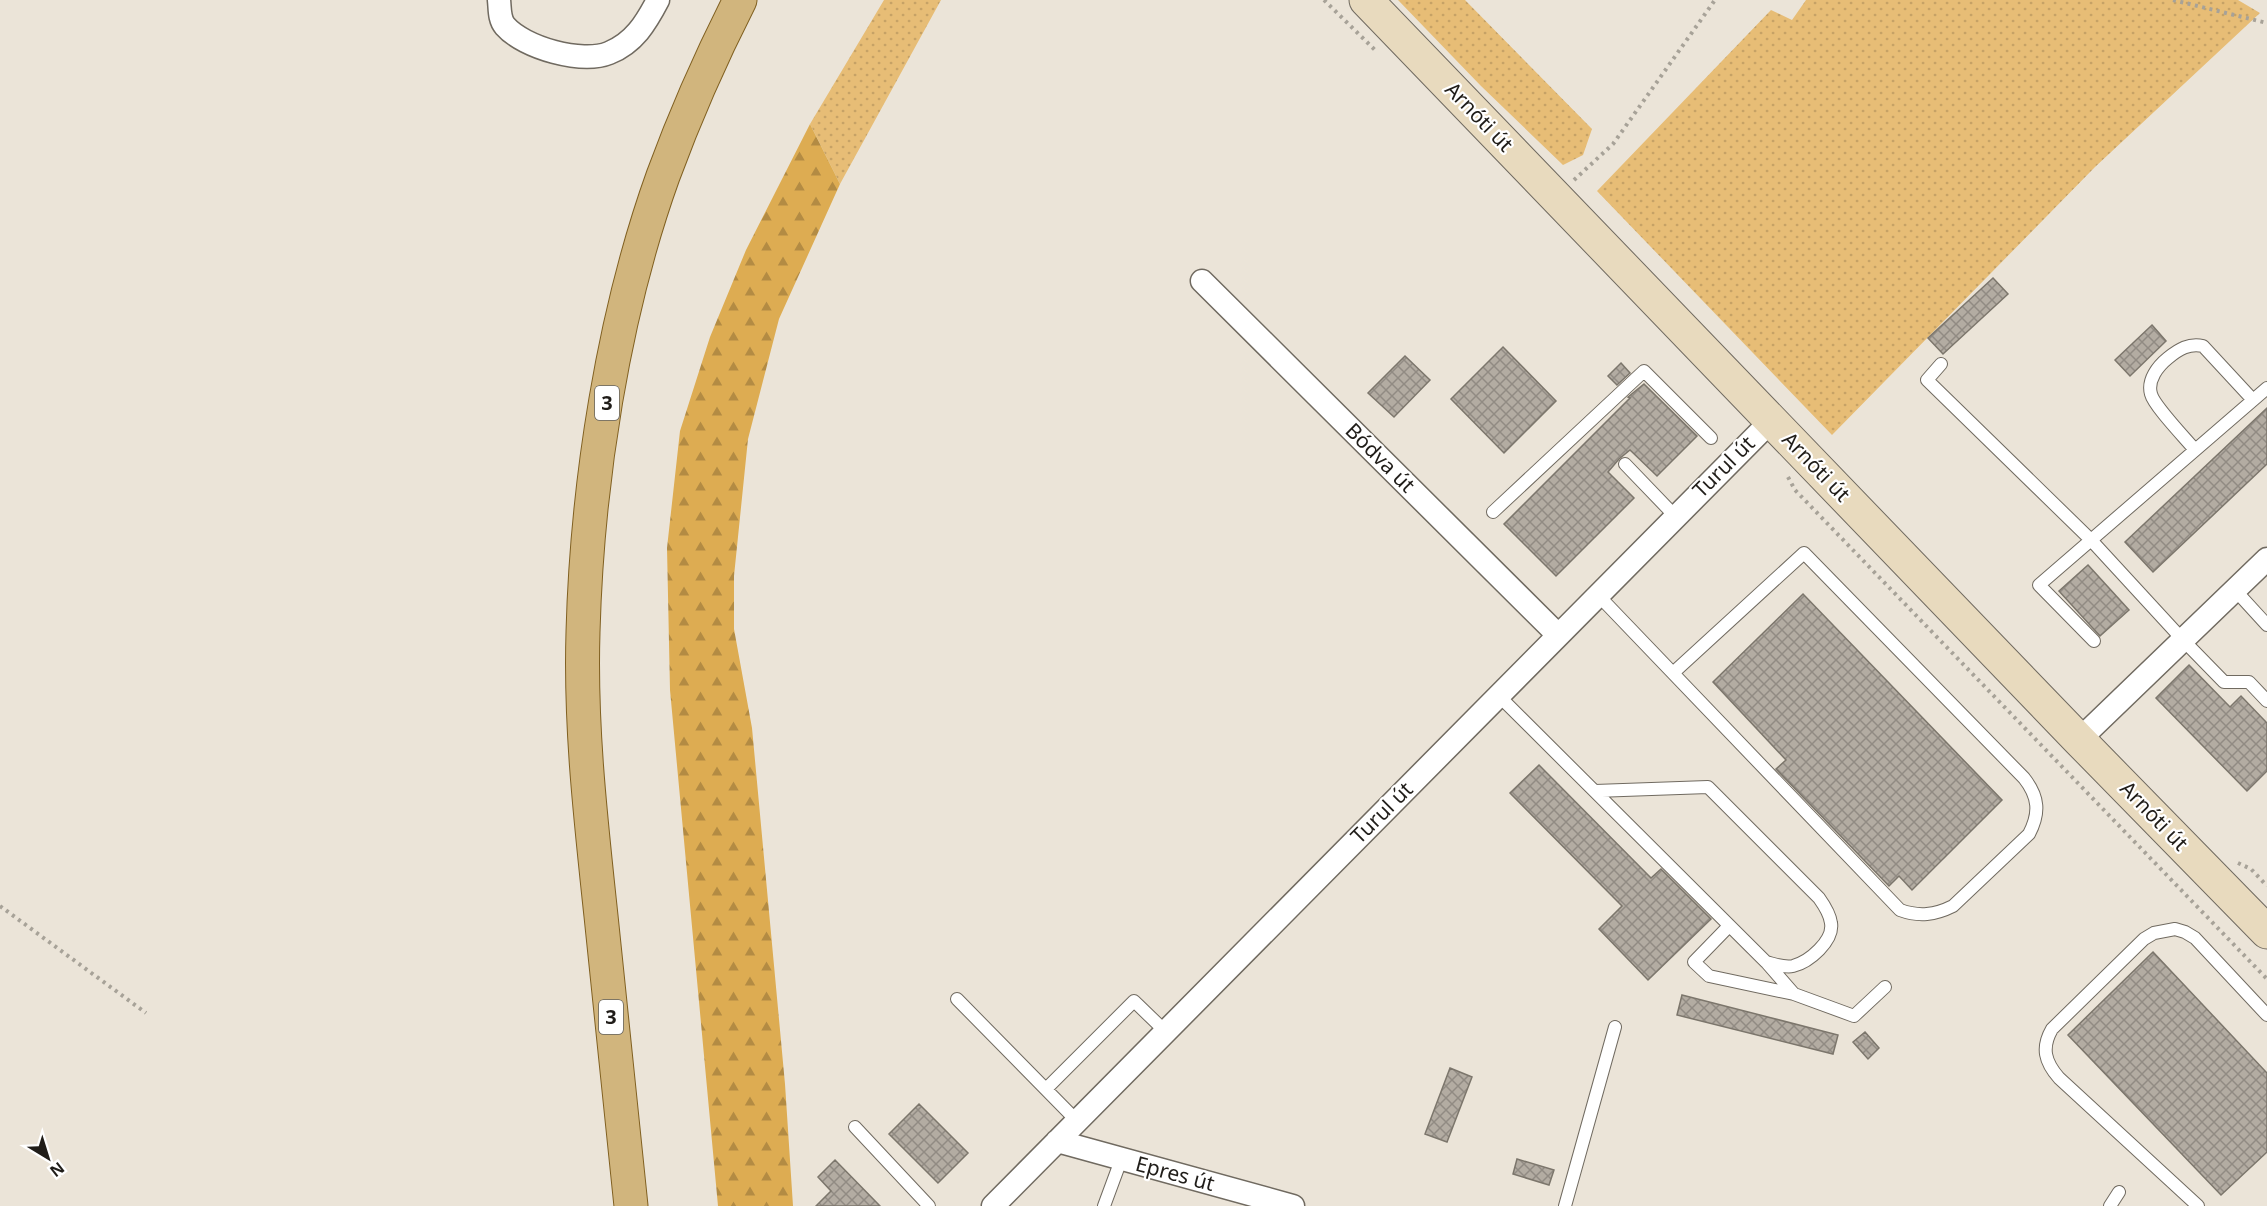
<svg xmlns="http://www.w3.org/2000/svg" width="2267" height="1206" font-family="'Noto Sans',sans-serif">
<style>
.grass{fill:url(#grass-dots)}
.forest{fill:url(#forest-firs)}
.building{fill:url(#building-cross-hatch);stroke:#7c766c;stroke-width:1.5}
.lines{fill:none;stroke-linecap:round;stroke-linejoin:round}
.service-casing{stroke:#706a60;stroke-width:14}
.minor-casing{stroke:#706a60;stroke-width:25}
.secondary-casing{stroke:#706a60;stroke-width:35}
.primary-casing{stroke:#806021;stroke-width:35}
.path{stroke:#a7a298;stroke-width:4;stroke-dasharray:3 4.5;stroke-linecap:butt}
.service{stroke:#fff;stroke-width:12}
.minor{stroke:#fff;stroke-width:22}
.secondary{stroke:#e8dabe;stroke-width:33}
.primary{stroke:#d1b57d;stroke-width:33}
.labels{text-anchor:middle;stroke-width:4.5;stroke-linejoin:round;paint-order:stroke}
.shield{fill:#fff;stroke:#63615e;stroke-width:1.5}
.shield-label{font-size:20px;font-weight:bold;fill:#201d19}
.street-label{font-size:21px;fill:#201d19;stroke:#fff}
</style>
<defs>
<pattern id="grass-dots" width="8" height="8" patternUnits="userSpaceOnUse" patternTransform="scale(1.5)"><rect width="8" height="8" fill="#e7bd76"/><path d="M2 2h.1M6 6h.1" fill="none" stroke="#c6a266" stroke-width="1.8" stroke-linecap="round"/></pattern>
<pattern id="forest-firs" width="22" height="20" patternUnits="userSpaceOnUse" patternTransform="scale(1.5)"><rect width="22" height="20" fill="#ddac52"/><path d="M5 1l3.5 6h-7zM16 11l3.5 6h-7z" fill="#b38b43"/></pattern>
<pattern id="building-cross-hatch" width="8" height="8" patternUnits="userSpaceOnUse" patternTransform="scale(1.5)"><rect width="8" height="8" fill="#b3aca2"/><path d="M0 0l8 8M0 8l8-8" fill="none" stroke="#918b83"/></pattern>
</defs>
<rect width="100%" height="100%" fill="#ebe4d8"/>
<path class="grass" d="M884 0H941L840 184 810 124Z
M1398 0H1465L1592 129 1583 155 1563 165 1481 86Z
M1806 0H2238L2260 13 2095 167 1832 435 1597 191 1771 10 1792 20Z"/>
<path class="forest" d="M810 124 840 184 779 319 748 439 734 576V629L752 728 785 1084 793 1206H718L670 690 667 548 680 431 710 337 746 250Z"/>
<path class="building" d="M1993 278 2008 294 1943 354 1928 338Z
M2152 325 2166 341 2130 376 2115 360Z
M1503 347 1556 401 1504 453 1451 399Z
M1405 356 1430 380 1394 417 1368 393Z
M1621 363 1630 373 1617 385 1608 376Z
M1644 384 1697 436 1657 476 1630 450 1619 459 1608 472 1634 498 1556 576 1504 524 1630 398 1628 397Z
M2267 408V464L2153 572 2125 542Z
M2088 565 2129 610 2100 636 2059 591Z
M1803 594 2002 800 1912 890 1899 876 1889 886 1776 769 1786 760 1713 682Z
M2189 665 2230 707 2241 696 2267 723V771L2247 791 2156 698Z
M1539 765 1651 878 1661 869 1711 919 1648 980 1599 929 1622 906 1510 793Z
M2153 952 2267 1073V1152L2221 1195 2068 1035Z
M1682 995 1838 1035 1833 1054 1677 1015Z
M1865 1032 1879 1048 1868 1059 1853 1042Z
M1450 1068 1472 1077 1447 1142 1425 1134Z
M919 1104 968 1153 938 1183 889 1134Z
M1517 1159 1554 1170 1549 1185 1513 1174Z
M835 1160 880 1206H816L831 1191 818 1177Z"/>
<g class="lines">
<g class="service-casing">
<path id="service" d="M1941 364 1927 380 2091 540 2183 640 2224 682H2249L2267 701
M2195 450C2186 439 2154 406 2151 394 2147 380 2158 366 2168 358 2179 349 2189 343 2203 346L2253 400
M1625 464 1675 516
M1493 512 1644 371 1711 438
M2235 590 2267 625
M1597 594 1900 910C1919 917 1935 915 1953 906L2029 834C2040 813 2039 797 2024 778L1804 553 1673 673
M2094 641 2039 585 2267 388
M1498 695 1766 962C1774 964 1784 968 1793 966 1809 962 1834 941 1831 923 1830 914 1824 905 1819 898L1708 787 1595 791
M1729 926 1694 962 1709 976 1794 994
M1767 963 1794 994 1854 1016 1885 987
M957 999 1077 1121
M1046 1089 1134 1001 1166 1032
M855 1127 929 1206
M1104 1206 1121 1160
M1565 1206 1615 1027
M2110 1206 2119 1192
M2198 1206 2059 1078C2045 1062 2041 1048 2052 1029L2144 939 2154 933 2175 929 2185 932 2195 938 2267 1015"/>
</g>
<g class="minor-casing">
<path id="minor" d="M499 0C500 9 499 19 505 26 524 48 582 64 609 53 634 43 646 23 658 0
M1202 281 1558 635
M2079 740 2267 559
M1057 1141 1293 1206
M993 1206 1772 420"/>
</g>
<g class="secondary-casing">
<path id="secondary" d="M1366 0 2079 740 2267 932"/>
</g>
<g class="primary-casing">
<path id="primary" d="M631 1206C621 1109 611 1013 601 916 591 822 580 727 583 632 587 484 613 315 663 176 685 116 711 57 740 0"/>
</g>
<path class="path" d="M1324 0 1375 50
M2173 0 2267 23
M1574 180 1613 144 1715 0
M1788 477 1795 490 2267 979
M2238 863 2251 869 2267 886
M0 906 146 1013"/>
<use href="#service" class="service"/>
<use href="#minor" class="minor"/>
<use href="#secondary" class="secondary"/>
<use href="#primary" class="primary"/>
</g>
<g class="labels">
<g class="shield">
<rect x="595" y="386" width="24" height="34" rx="4.5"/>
<rect x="599" y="1000" width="24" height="34" rx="4.5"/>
</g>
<g class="shield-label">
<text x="607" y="410">3</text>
<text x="611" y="1024">3</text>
</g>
<g class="street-label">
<text transform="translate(1479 117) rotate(46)" y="7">Arnóti út</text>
<text transform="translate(1380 458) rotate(45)" y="7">Bódva út</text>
<text transform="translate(1724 467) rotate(-45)" y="7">Turul út</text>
<text transform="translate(1816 467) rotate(46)" y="7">Arnóti út</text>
<text transform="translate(1382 813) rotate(-45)" y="7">Turul út</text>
<text transform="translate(2154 816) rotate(46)" y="7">Arnóti út</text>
<text transform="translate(1175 1174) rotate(15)" y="7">Epres út</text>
</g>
</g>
<g transform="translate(48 1158) rotate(142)" stroke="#ffffff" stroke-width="4.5" paint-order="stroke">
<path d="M0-4.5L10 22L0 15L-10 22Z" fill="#201d19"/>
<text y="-9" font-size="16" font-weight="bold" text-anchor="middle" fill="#201d19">N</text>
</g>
</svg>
